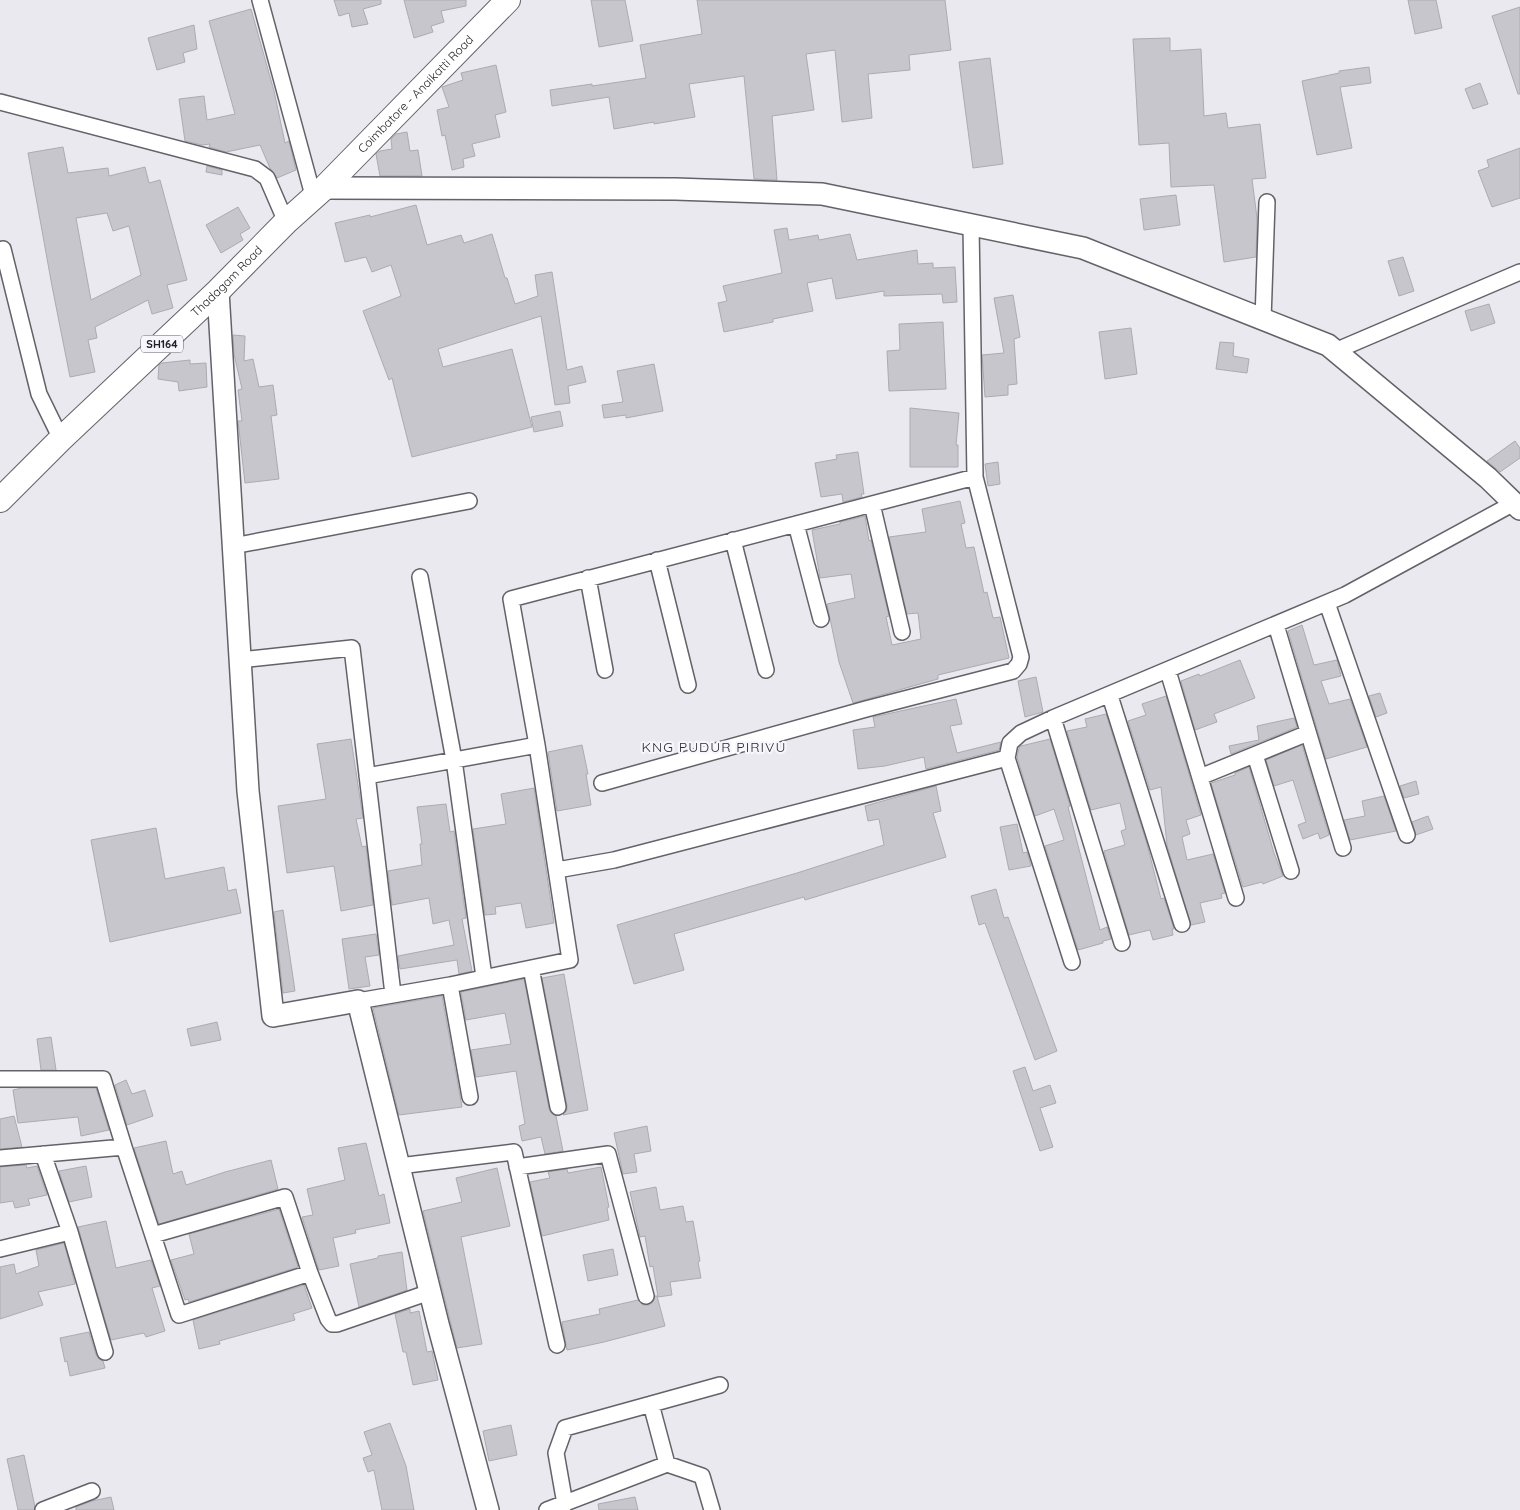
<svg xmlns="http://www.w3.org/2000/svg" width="1520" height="1510" font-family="Quicksand,sans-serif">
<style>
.building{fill:#c8c6cd;stroke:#adabb2;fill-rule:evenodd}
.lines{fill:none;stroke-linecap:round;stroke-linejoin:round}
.street-casing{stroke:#636268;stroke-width:18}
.secondary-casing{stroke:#636268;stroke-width:24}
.primary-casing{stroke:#636268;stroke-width:26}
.street{stroke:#fff;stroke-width:15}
.secondary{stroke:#fff;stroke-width:21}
.primary{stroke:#fff;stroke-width:24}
.labels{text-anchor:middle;stroke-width:4.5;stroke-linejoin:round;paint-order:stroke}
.shield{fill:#f8f6fd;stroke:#626064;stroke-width:1}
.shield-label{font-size:11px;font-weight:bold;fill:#212023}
.street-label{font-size:12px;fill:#212023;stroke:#f8f6fd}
.neighbourhood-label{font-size:14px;letter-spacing:1px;fill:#2c2b30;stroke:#f8f6fd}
</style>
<rect width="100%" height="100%" fill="#eae9f0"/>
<path class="building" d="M334 0H381V4L363 9 368 24 352 27 349 13 339 16Z
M404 0H466V6L441 11 444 22 431 26 433 32 414 38Z
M591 0H625L633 41 599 47Z
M697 0H945L951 50 909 55 910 70 868 74 872 118 842 122 835 50 806 54 814 110 772 116 777 180 754 179 744 76 689 84 695 117 654 124V122L614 129 609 97 552 106 550 90 592 84V86L646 78 640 45 702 34Z
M1408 0H1436L1442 28 1415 34Z
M1520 7V94H1518L1492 16Z
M251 9 274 91 285 143 289 141 296 170 277 178 270 168 260 145 226 152 209 147 210 144 202 145 185 141 179 99 204 96 207 120 235 114 209 21Z
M194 25 197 49 183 53 185 62 157 70 148 38Z
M1170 38V51L1201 49 1204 116 1226 113 1228 128 1260 124 1266 178 1252 179 1257 218 1256 257 1224 262 1214 185 1171 187 1169 143 1139 145 1133 39Z
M990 58 1003 164 973 168 959 62Z
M496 65 506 112 495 115 500 137 472 144 475 156 463 159 464 167 452 170 445 135 442 136 437 110 449 107 442 87 463 80 461 73Z
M1369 67 1371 83 1340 87 1352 148 1317 155 1302 81 1339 73V71Z
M1480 83 1488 104 1473 109 1465 89Z
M407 132 410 151 418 150 422 176H380L376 154 380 151 392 149 391 139 396 134Z
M63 147 68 173 108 168 109 176 145 167 149 183 160 180 187 280 167 285 173 308 152 314 148 300 95 327 97 338 88 340 95 372 70 377 52 286 28 153ZM107 213 113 231 129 226 141 275 91 300 76 218Z
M1520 148V198L1492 207 1478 171 1489 167 1487 160Z
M207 166 222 170V175L206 172Z
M1176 195 1180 225 1144 230 1140 199Z
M416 205 427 245 461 235 464 243 492 234 505 278H507L515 304 538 296 535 275 552 272 567 370 582 366 586 382 568 386 570 403 555 405 541 316 438 349 443 367 512 349 532 427 412 457 392 378 389 380 363 311 401 296 391 265 372 272 366 257 345 262 335 223 370 215V217Z
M238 207 250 228 240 234 243 240 221 253 206 225Z
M787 228 789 240 818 235 819 240 850 234 857 260 917 250 918 264 933 263V268L955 267 957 302 943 303 942 294 884 296V291L836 299 832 278 807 283 813 311 773 319V322L724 332 718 303 727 301 723 286 782 273 774 230Z
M1403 257 1414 291 1399 296 1388 261Z
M1013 295 1020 337 1014 339 1017 384 1008 385V395L985 397 982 355 1004 353 994 298Z
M1489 304 1495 323 1471 331 1465 311Z
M943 322 946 389 889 391 887 351 900 350 899 324Z
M1131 328 1137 374 1105 379 1099 332Z
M233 335 245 336 244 361 253 359 259 387 273 385 277 415 271 416 279 479 245 483 238 421H242L238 390 242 389 234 354Z
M1220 342 1234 343 1233 356 1249 359 1247 373 1216 369Z
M190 360V364L206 363 207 387 179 391 178 382 158 379 159 365 162 363Z
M654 364 663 411 626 418V415L604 418 602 405 623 402 617 371Z
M910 408 959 413 956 445H958V467H910Z
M560 411 563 426 534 432 531 417Z
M1515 441 1520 448V458L1500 472 1487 461Z
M858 452 864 494H861L862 497 843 502 842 494 821 497 815 463 837 459 836 455Z
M998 462 1000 484 988 486 985 464Z
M960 501 965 523 961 524 966 548 974 547 984 593 987 592 993 618 1000 617 1009 658 938 675V679L853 703 839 662 827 604 855 598 851 574 820 578 812 530 840 524V522L865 516 869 541 871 540 889 616 886 617 892 645 921 639 918 613 907 614 889 537 926 532 922 509Z
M1302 625 1314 665 1337 660 1341 676 1321 681 1329 704 1350 699 1367 747 1326 759 1288 631Z
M1240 660 1255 698 1214 714 1217 722 1195 730 1181 681 1199 674 1200 676Z
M1036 677 1043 712 1025 717 1018 681Z
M1380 693 1387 713 1376 717 1369 696Z
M1166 696 1201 815 1186 820 1190 834 1182 837 1187 860 1213 854 1225 893 1221 894 1222 898 1200 903 1205 922 1191 925 1167 845 1161 787 1150 790 1128 721 1146 715 1142 704Z
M956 699 962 724 950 726 957 753 1001 742 999 750 926 769 924 757 885 766 858 769 853 730 875 727 873 717Z
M1106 714 1147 844 1161 899 1164 898 1174 929H1172L1173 935 1153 940 1150 930 1129 935 1104 851 1125 845 1121 831 1126 829 1120 803 1091 810 1067 731 1087 727 1085 719Z
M1294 718 1297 727 1231 754 1229 746 1259 740 1257 726Z
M351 739 363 818 356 819 362 847 366 846 373 905 341 911 334 866 287 873 278 806 326 799 317 744Z
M1050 739 1070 806 1068 807 1100 930 1107 927 1111 939 1103 941V943L1078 950 1045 846 1064 840 1054 809 1035 816 1017 757 1019 748 1021 746Z
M582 745 588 774H586L591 805 557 811 548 752Z
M1302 745 1329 835 1320 839 1318 833 1303 839 1298 825 1306 822 1293 780 1274 786 1266 760Z
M1249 767 1274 853 1283 876 1263 884 1262 882 1243 887 1211 783 1235 775V773Z
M1416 781 1419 794 1404 798 1400 786Z
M936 786 941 811 933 813 946 857 805 900 804 897 674 934 684 970 634 984 617 925 797 873 884 845 879 819 868 821 865 806Z
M534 788 554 923 526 928 521 903 495 907 496 914 485 915 473 829 506 824 501 794Z
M1384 796 1396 831 1350 840 1344 820 1365 816 1362 801Z
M446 804 450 832 454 831 466 918 462 919 472 971 459 974 457 960 400 969 398 956 454 945 449 920 433 924 429 898 392 905 388 871 422 865 420 844H422L417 807Z
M1428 816 1433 829 1416 835 1412 822Z
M1017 824 1023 853 1027 852 1031 866 1009 870 1000 827Z
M156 828 165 879 224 867 228 891 236 889 241 913 110 942 91 840Z
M996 889 1004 918 1008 917 1057 1051 1035 1060 985 923 979 925 971 896Z
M283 910 295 991 283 993 274 912Z
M376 934 379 955 365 957 370 986 349 989 342 939Z
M564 974 588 1110 563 1115 567 1110V1105L542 978Z
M524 979 549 1109 551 1113 556 1116 563 1151 545 1154 541 1137 522 1141 519 1126 525 1124 516 1071 476 1077 471 1050 511 1044 505 1013 466 1020 461 992Z
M442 996 462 1107 399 1115 373 1008Z
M217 1022 221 1040 191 1046 187 1029Z
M51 1037 56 1070H41L37 1039Z
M1025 1067 1033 1091 1050 1085 1056 1103 1040 1108 1053 1147 1040 1151 1013 1071Z
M126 1080 132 1094 145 1090 153 1116 127 1125 115 1085Z
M22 1088H96L109 1130 81 1136 78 1117 18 1123 13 1090Z
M14 1116 22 1147 0 1149V1119Z
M647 1126 651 1151 634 1154 637 1172 623 1174 614 1133Z
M166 1141 173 1174 182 1171 186 1185 225 1172 271 1160 278 1189 159 1224 134 1148Z
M366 1143 379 1196 384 1194 390 1223 355 1230 356 1233 333 1238 339 1266 319 1270 302 1217 313 1215 307 1189 345 1180 338 1148Z
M26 1165 27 1168 37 1166 47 1195 28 1199 30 1205 15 1208 13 1201 0 1203V1167Z
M86 1166 92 1197 69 1202 59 1171Z
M601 1167 609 1207 607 1208 609 1220 542 1236 530 1182 550 1178 548 1172 567 1169 568 1173Z
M497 1168 510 1226 461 1237 482 1344 457 1348 423 1211 462 1202 456 1178Z
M656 1187 660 1210 683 1206 686 1222 693 1221 700 1261 698 1262 701 1278 670 1282 672 1295 658 1297 653 1266 650 1267 645 1236 640 1237 630 1192Z
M279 1209 298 1267 189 1302 188 1299 185 1300 171 1260 194 1254 189 1234Z
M106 1221 116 1268 151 1260 160 1286 152 1288 165 1331 146 1337 144 1333 111 1340 78 1227Z
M64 1243 75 1284 38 1292 43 1305 0 1319V1267L14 1264 16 1274 39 1266 36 1250Z
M613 1249 618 1275 588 1281 583 1255Z
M402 1252 407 1290 359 1307 350 1264 378 1258V1256Z
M304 1285 312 1308 293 1314 295 1320 219 1341 220 1344 199 1349 193 1320Z
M655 1296H657L665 1326 604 1342 567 1350 562 1322 600 1314 599 1309 638 1300 643 1305H649L653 1302Z
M410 1309V1313L419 1311 427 1352 432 1351 438 1380 413 1385 406 1352H403L395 1314Z
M89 1332 96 1355 99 1359 103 1361 105 1368 70 1376 67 1361 65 1362 60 1338Z
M390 1423 406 1466 414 1510H382L374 1470 368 1472 363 1458 372 1455 364 1432Z
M511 1425 517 1455 489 1461 483 1431Z
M24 1455 35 1507 34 1510H18L7 1459Z
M111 1497 114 1510H76V1507L92 1501Z
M635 1497 638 1510H599L598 1504Z"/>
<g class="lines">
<g class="street-casing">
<path id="street" d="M260 0 314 199
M0 102 255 169 267 178 286 222
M3 249 39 394 61 439
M1263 320 1267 202
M1335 351 1520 272
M872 504 902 632
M796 524 821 619
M733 540 766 670
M233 546 469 501
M657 560 688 685
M420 577 454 760 484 977
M588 578 605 670
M1327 603 1407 835
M1276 625 1343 848
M240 660 352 648 393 994
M1168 671 1236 898
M1110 696 1182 924
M1053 718 1122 943
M537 745 511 599 975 477 971 225
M1255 755 1291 871
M1200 777 1308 733
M602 783 866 709 1013 671 1019 664 1021 657 975 477
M557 870 614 860 1007 758
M1072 962 1007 758 1010 743 1021 733 1053 718 1345 595 1514 503
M531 968 558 1107
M450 985 470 1097
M358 1001 450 985 570 960 537 745 367 776
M0 1079H103L124 1147
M43 1154 70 1232 105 1352
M0 1158 124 1147 179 1315 310 1273 285 1197 153 1235
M399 1166 514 1152 557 1345
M517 1167 608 1154 646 1296
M0 1249 70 1232
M310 1273 328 1319 332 1324H337L430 1292
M651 1404 667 1464
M565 1504 556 1453 565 1428 720 1385
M43 1510 92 1491
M547 1510 667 1464 702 1476 712 1510"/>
</g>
<g class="secondary-casing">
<path id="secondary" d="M324 188 675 189 822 194 1083 248 1328 345 1488 478 1520 509
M218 291 248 791 273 1016 358 1001 438 1324 488 1510"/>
</g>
<g class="primary-casing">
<g id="primary">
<path id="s1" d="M0 500 61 439 218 291 286 222 324 188 508 0"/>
</g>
</g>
<use href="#street" class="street"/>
<use href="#secondary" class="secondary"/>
<use href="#primary" class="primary"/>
</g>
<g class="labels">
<rect class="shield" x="141" y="335.5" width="42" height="17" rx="4"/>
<g class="shield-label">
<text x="162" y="348">SH164</text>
</g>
<g class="street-label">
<text dy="4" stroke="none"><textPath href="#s1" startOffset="581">Coimbatore - Anaikatti Road</textPath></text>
<text dy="4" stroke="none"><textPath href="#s1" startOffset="315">Thadagam Road</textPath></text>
</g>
<g class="neighbourhood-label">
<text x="714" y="752">KNG PUDUR PIRIVU</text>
</g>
</g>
</svg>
